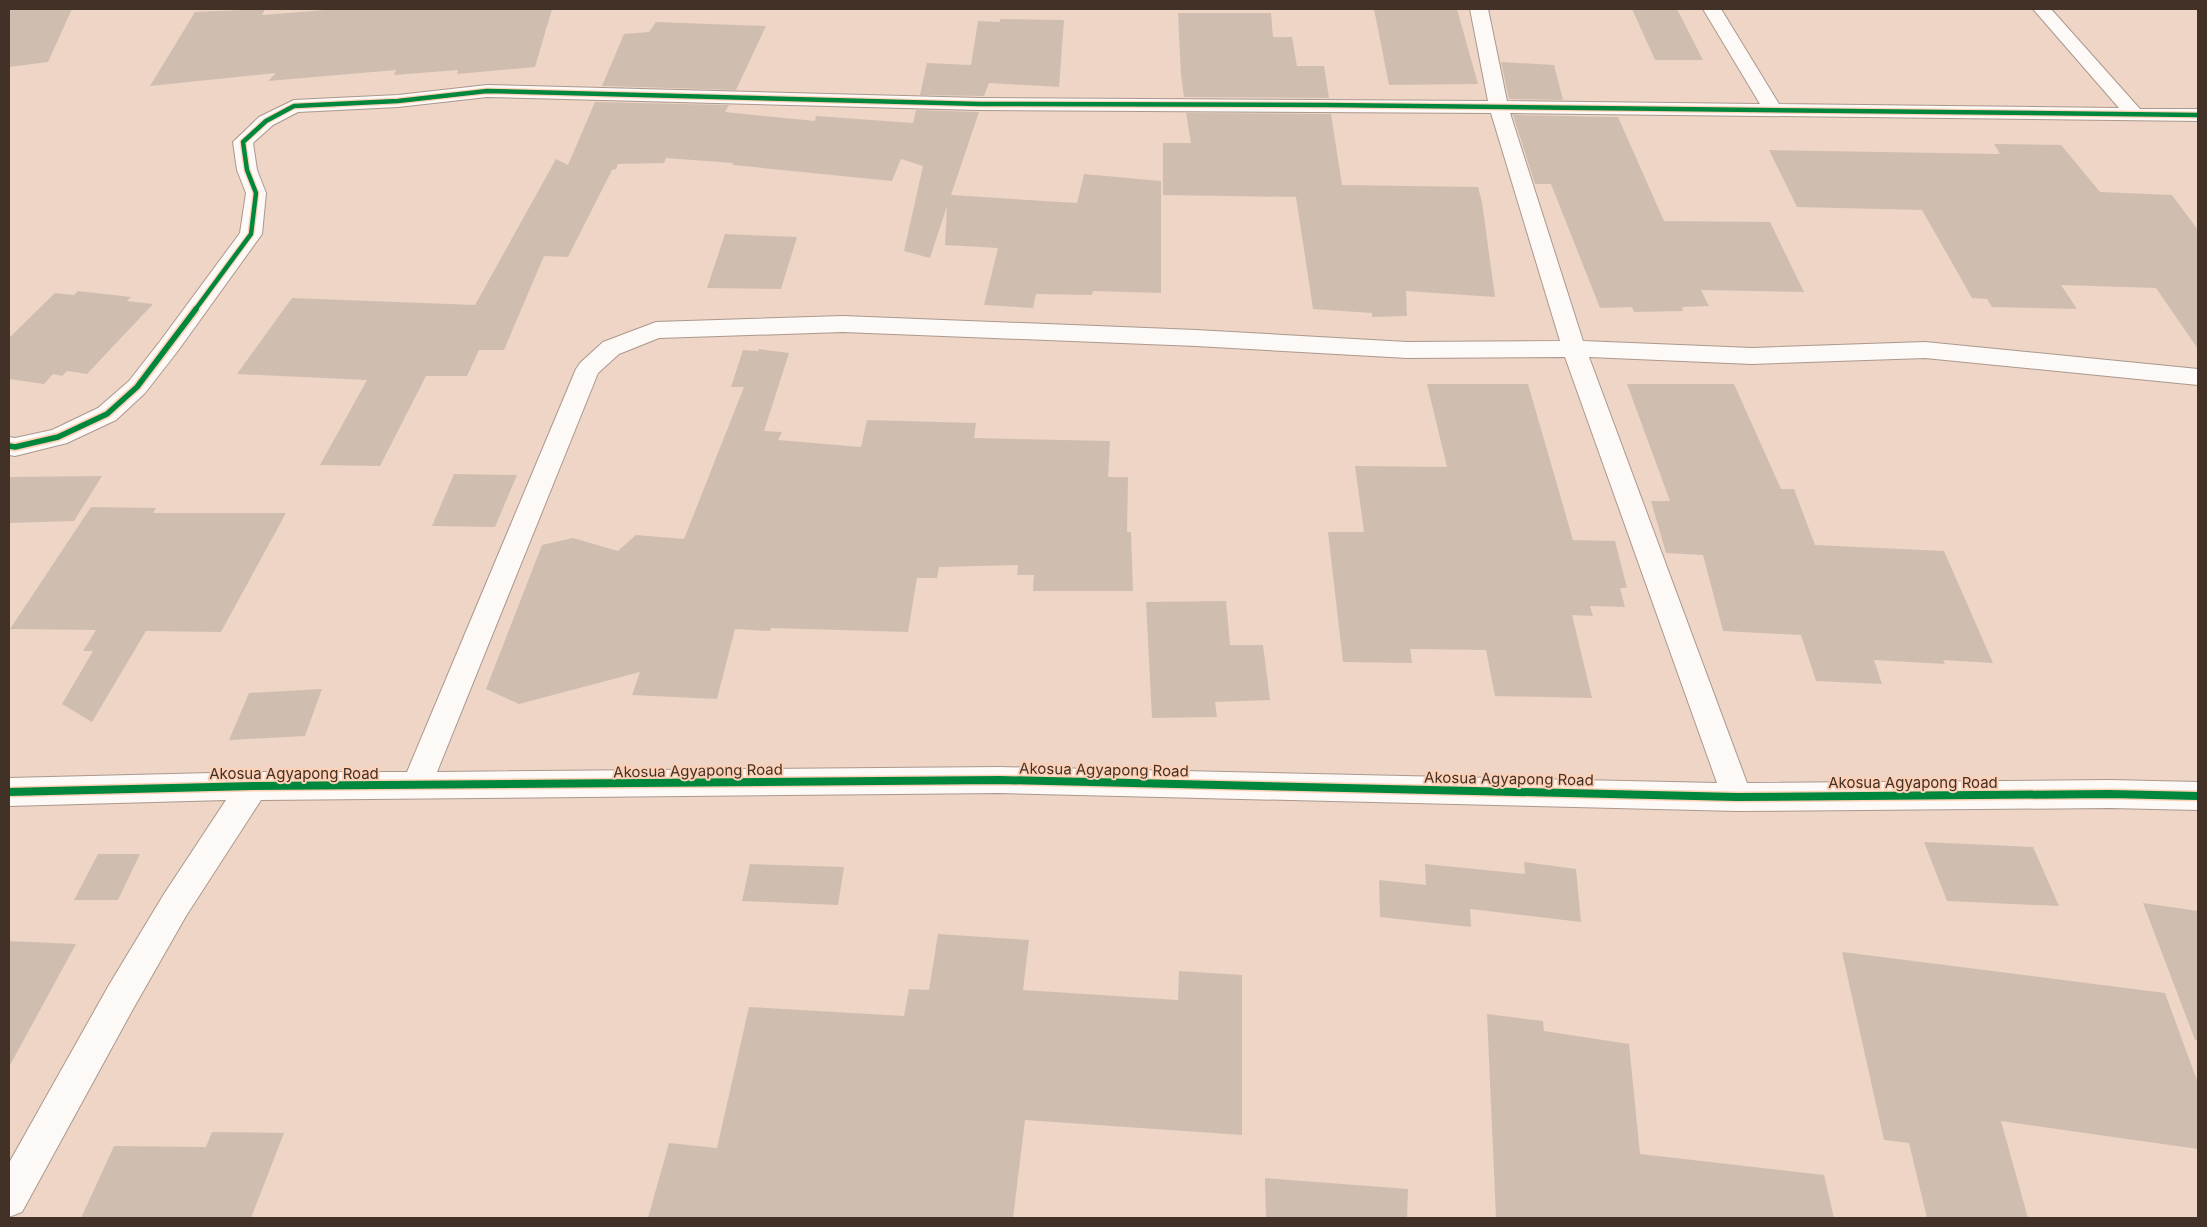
<svg xmlns="http://www.w3.org/2000/svg" width="2207" height="1227" font-family="Inter,sans-serif">
<style>
.building{fill:#cfbeb0}
.lines{fill:none;stroke-linecap:round;stroke-linejoin:round}
.minor-casing{stroke:#ab988d;stroke-width:2}
.minor{fill:#fcf9f6;fill-rule:evenodd}
.cycleway-far2-casing{stroke:#fed1b6;stroke-width:7}
.cycleway-far1-casing{stroke:#fed1b6;stroke-width:9}
.cycleway-casing{stroke:#fed1b6;stroke-width:11}
.cycleway-far2{stroke:#00873e;stroke-width:4.5}
.cycleway-far1{stroke:#00873e;stroke-width:5.5}
.cycleway{stroke:#00873e;stroke-width:8}
.labels{text-anchor:middle;stroke-width:4;stroke-linejoin:round;paint-order:stroke}
.street-label{font-size:15px;fill:#423127;stroke:#fed1b6}
</style>
<rect width="100%" height="100%" fill="#eed5c6"/>
<path class="building" d="M9 9H72L48 62 9 67Z
M265 9 262 15 339 9H552L535 67 457 74 458 70 394 75 396 70 268 81 276 73 150 86 195 12Z
M1374 9H1457L1478 84 1389 85Z
M1632 9H1677L1703 60H1655Z
M1178 13H1271L1273 37H1292L1297 66H1324L1329 98 1184 97 1181 75Z
M1000 19 1064 20 1059 87 989 83 984 96 920 95 927 63 971 65 978 21 1000 22Z
M656 22 766 26 736 90 602 86 624 34 649 32Z
M1501 62 1554 65 1563 100 1509 99Z
M595 102 729 105 725 112 815 121 816 116 913 123 916 110 979 112 951 195 1077 203 1084 174 1161 181V293L1093 291 1092 295 1036 294 1033 308 984 305 998 248 945 245 947 206 930 258 904 251 923 166 901 159 892 181 733 165V163L666 158 664 163 618 164 616 169 612 170 568 257 544 256 504 350H479L467 376H426L380 466 320 465 367 380 237 374 292 298 475 305 556 159 568 165Z
M1186 113 1331 114 1342 185 1478 187 1482 202 1495 297 1406 291 1407 316 1372 317V313L1313 309 1296 197 1163 195V143H1191Z
M1513 115 1618 117 1664 221 1770 222 1804 292 1701 290 1709 306 1682 307 1683 311 1634 312 1632 307 1600 308 1551 184H1535Z
M1994 144 2061 145 2100 192 2172 195 2198 230V349L2156 288 2061 285 2077 309 1992 307 1987 299 1972 298 1922 210 1797 207 1769 150 2000 154Z
M725 234 797 237 781 289 707 288Z
M78 291 131 297 127 301 153 304 87 374 67 371 62 376 53 374 44 384 9 379V338L55 293 74 295Z
M759 349 789 353 764 431 782 432 778 440 861 447 867 420 976 423 974 438 1110 441 1108 477H1128L1127 532H1131L1133 591H1033L1034 575H1017L1018 565 939 567 937 578H917L908 632 771 628 770 631 735 629 717 699 632 695 640 672 519 704 486 689 542 545 573 538 618 551 636 535 684 539 744 387H731L743 350 758 351Z
M1427 384H1528L1573 540 1615 541 1627 588H1620L1625 607 1590 606 1593 616 1572 615 1592 698 1495 696 1486 650 1410 649 1412 663 1343 662 1328 532H1364L1355 466 1447 467Z
M1627 384H1734L1781 489H1794L1815 545 1944 551 1993 663 1943 660 1945 664 1874 660 1882 684 1816 681 1801 635 1723 631 1703 555 1666 553 1651 501H1670Z
M454 474 517 475 495 527 432 526Z
M102 476 74 521 9 523V477Z
M91 507 156 508 153 513H286L221 632 146 631 92 722 62 704 93 651H83L96 630 10 629Z
M1226 601 1230 645H1263L1270 700 1215 702 1217 717 1152 718 1146 602Z
M322 689 305 736 229 740 249 693Z
M1924 842 2033 847 2059 906 1947 901Z
M98 854H140L118 900H74Z
M1524 862 1576 869 1581 922 1470 909 1471 927 1380 917 1379 880 1426 885 1425 864 1525 874Z
M750 864 844 867 838 905 742 901Z
M2143 903 2198 911V1040H2195Z
M938 934 1029 940 1023 990 1178 1000 1179 971 1242 975V1135L1025 1120 1013 1218H648L669 1143 717 1148 749 1007 904 1016 909 989 929 990Z
M9 941 76 944 9 1067Z
M1842 952 2165 993 2198 1083V1149L2001 1121 2028 1218H1927L1909 1143 1884 1140Z
M1487 1014 1543 1021 1544 1031 1629 1044 1640 1154 1824 1175 1834 1218H1496Z
M212 1132 284 1133 251 1218H81L114 1146 206 1147Z
M1265 1178 1408 1189 1407 1218H1266Z"/>
<g class="lines">
<g class="minor-casing">
<path id="minor" d="M1470 9H1488L1507 101 1760 104 1703 9H1721L1779 104 2119 108 2033 9H2051L2140 109H2198V121L1510 113 1583 341 1752 348 1925 342 2198 369V385L1925 358 1752 364 1589 357 1747 783 2110 780 2198 782V810L2110 808 1737 811 1000 793 261 800 186 916 133 1009 22 1212 9 1217V1163L109 985 164 894 226 800 9 806V778L253 772H407L576 369 580 363 603 342 656 322 843 316 1196 330 1407 342 1560 341 1491 113 980 110 487 97 398 107 298 112 273 125 253 143 257 170 266 193 262 234 177 352 145 393 116 420 67 443 15 456 9 455V437L15 438 52 430 98 408 129 381 161 340 240 233 246 193 237 170 233 142 259 117 294 100 398 95 487 85 980 98 1488 101ZM843 332 1196 346 1407 358 1565 357 1717 783 1000 767 437 772 598 373 619 354 659 338Z"/>
</g>
<use href="#minor" class="minor"/>
<g class="cycleway-far2-casing">
<path id="cycleway-far2" d="M195 310 251 234 256 193 247 170 243 142 266 121 294 106 398 101 487 91 980 104 1327 105 2198 115"/>
</g>
<g class="cycleway-far1-casing">
<path id="cycleway-far1" d="M9 446 15 447 58 437 107 414 137 387 196 309"/>
</g>
<g class="cycleway-casing">
<path id="cycleway" d="M9 792 253 786 1000 780 1737 797 2110 794 2198 796"/>
</g>
<use href="#cycleway-far2" class="cycleway-far2"/>
<use href="#cycleway-far1" class="cycleway-far1"/>
<use href="#cycleway" class="cycleway"/>
</g>
<g class="labels">
<g class="street-label">
<text transform="translate(1104 770) rotate(1)" y="5">Akosua Agyapong Road</text>
<text transform="translate(698 771) rotate(-1)" y="5">Akosua Agyapong Road</text>
<text x="294" y="779">Akosua Agyapong Road</text>
<text transform="translate(1509 779) rotate(1)" y="5">Akosua Agyapong Road</text>
<text x="1913" y="788">Akosua Agyapong Road</text>
</g>
</g>
<rect width="2207" height="1227" fill="none" stroke="#423127" stroke-width="20"/>
</svg>
